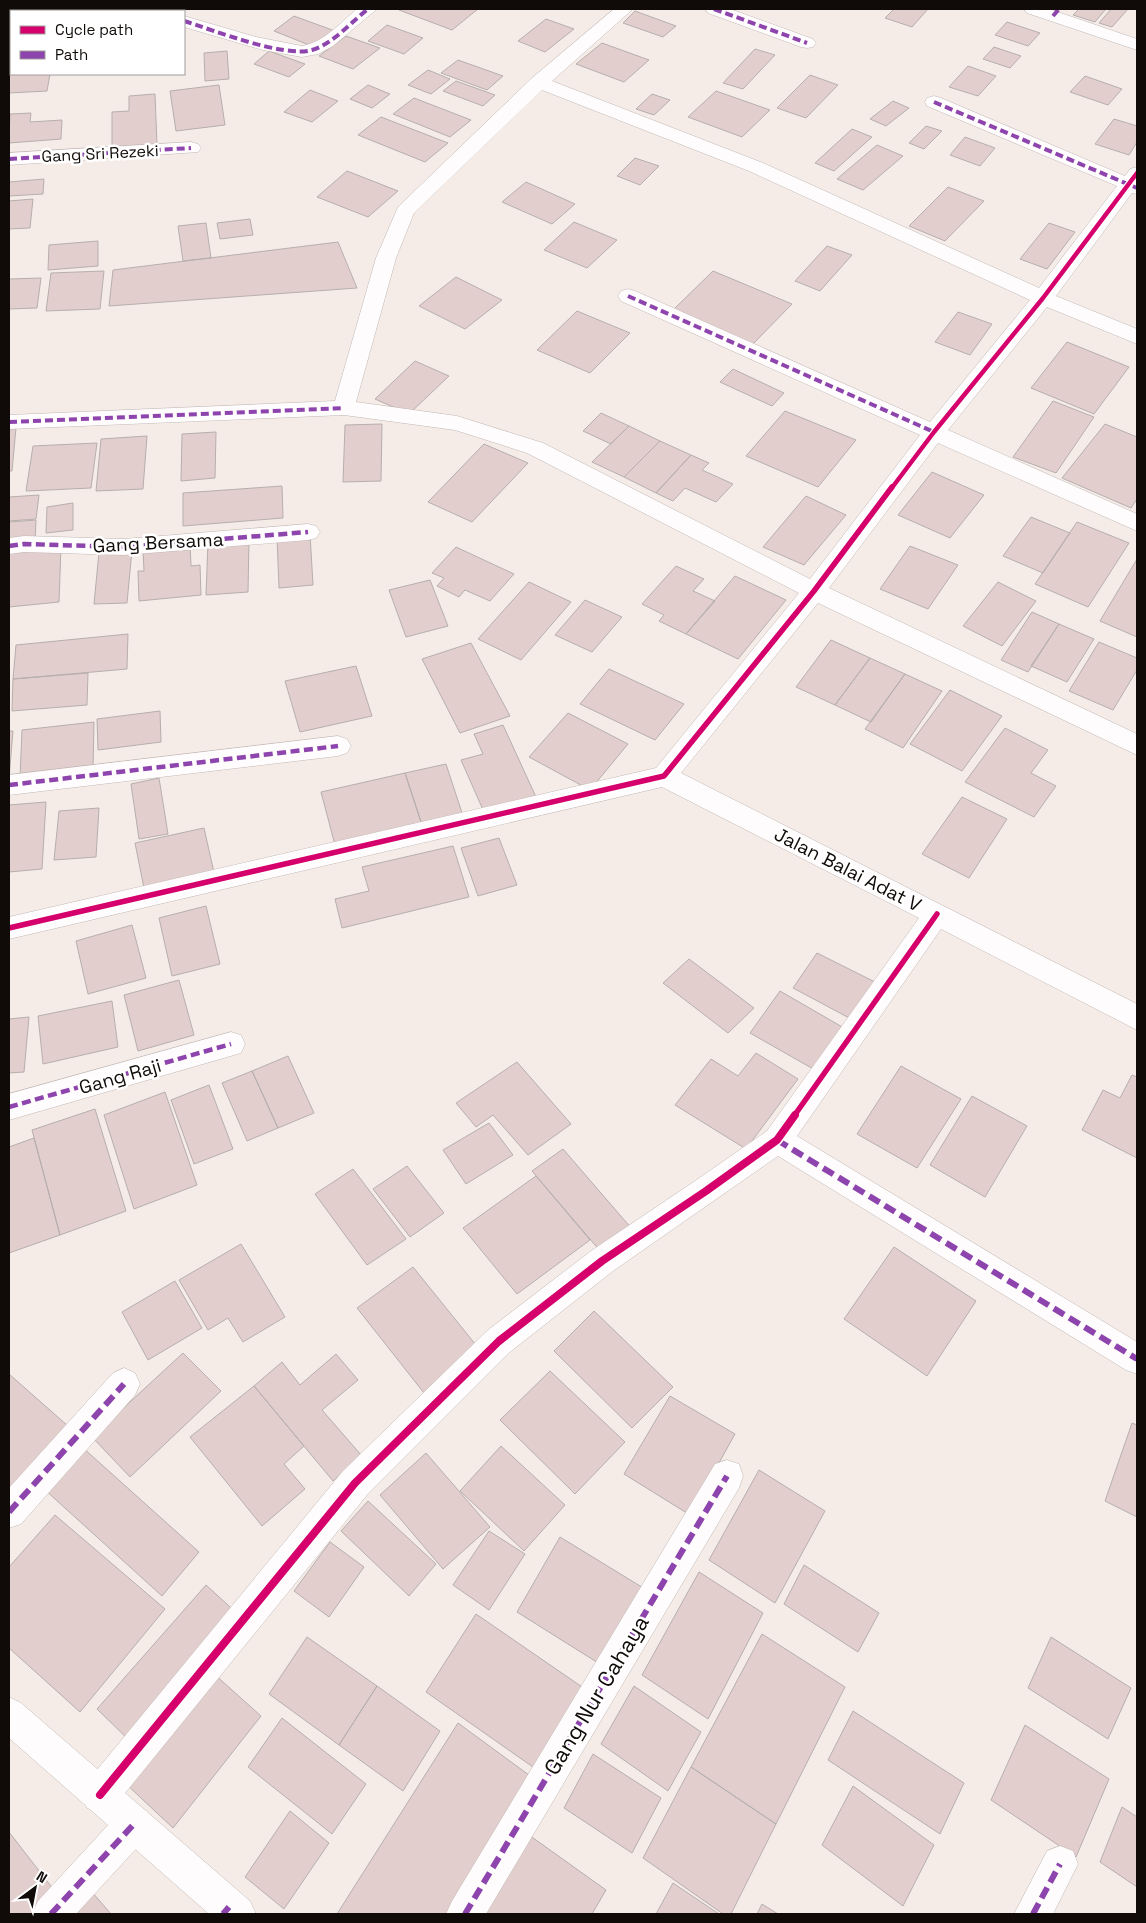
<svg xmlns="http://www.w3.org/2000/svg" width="1146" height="1923" font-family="'Space Grotesk',sans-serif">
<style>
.building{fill:#e2cecd;stroke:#b6afad}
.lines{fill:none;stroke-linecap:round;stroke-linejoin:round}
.minor-casing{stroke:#c0b8b5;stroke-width:1}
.primary-casing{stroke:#c0b8b5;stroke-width:1}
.minor{fill:#fefcfc;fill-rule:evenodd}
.primary{fill:#fefcfc;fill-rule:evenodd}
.quiet-far2{stroke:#8e44ad;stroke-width:4;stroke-dasharray:8 4;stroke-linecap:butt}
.quiet-far1{stroke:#8e44ad;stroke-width:4.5;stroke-dasharray:9 4.5;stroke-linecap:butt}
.quiet{stroke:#8e44ad;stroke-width:6;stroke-dasharray:12 6;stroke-linecap:butt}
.cycleway-far2-casing{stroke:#fff;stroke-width:7}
.cycleway-far1-casing{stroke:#fff;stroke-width:9}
.cycleway-casing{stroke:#fff;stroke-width:11}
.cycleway-far2{stroke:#d6006c;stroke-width:4.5}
.cycleway-far1{stroke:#d6006c;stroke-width:5.5}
.cycleway{stroke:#d6006c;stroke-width:8}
.labels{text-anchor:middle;stroke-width:5;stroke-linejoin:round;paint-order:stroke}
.far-street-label{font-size:16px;fill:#100b08;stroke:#fff}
.street-label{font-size:19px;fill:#100b08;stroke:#fff}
.near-street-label{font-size:22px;fill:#100b08;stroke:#fff}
</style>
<rect width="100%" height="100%" fill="#f5ece8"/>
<path class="building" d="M401 9H478L452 30 399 10Z
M894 9H928L912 27 885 18Z
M1079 9H1106L1095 22 1073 15Z
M1111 9H1128L1112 27 1099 23Z
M635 11 676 26 663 37 623 23Z
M9 14H11V45H9Z
M294 16 335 31 314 47 274 31Z
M546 19 574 29 545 52 518 41Z
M1007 22 1040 33 1028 46 995 35Z
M387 25 423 38 404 54 368 41Z
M346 36 380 48 353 69 319 56Z
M602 43 649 60 624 82 576 64Z
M994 47 1021 56 1010 68 983 59Z
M755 49 775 55 743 89 723 83Z
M227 51 229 79 205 81 204 53Z
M269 51 305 64 289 77 254 64Z
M458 60 503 76 487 90 441 73Z
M968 66 996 76 978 96 949 87Z
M428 70 450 79 431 94 408 85Z
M9 72H11V74H50L47 91 9 93Z
M810 75 838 85 806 118 777 108Z
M1085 76 1122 89 1108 105 1070 92Z
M456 81 495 95 483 106 443 91Z
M219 85 225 125 176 131 170 91Z
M368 85 390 94 372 108 350 99Z
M310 90 338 101 312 122 284 112Z
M716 91 770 110 742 137 688 117Z
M155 94 157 146 112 150V112L129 111V96Z
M652 94 670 100 654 115 636 109Z
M414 98 471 120 450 137 393 114Z
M893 101 909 108 886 126 870 119Z
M31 113 30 122 62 120 61 139 9 143 10 114Z
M381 117 448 143 425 162 358 135Z
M1114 119 1137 126V142L1129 155 1095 144Z
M926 126 942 131 924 149 909 143Z
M852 129 872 137 834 171 815 163Z
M965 137 995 148 980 166 950 155Z
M877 145 903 156 863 190 837 179Z
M635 158 659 166 640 185 617 176Z
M347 171 398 191 368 217 317 197Z
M44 179 43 194 9 196V182Z
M526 182 575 204 552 224 502 202Z
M948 187 984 201 945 241 909 226Z
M33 199 30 228 9 229V201Z
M250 219 253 235 220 239 217 223Z
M574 222 617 240 587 268 544 250Z
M206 223 211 258 183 261 178 226Z
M1049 223 1075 232 1047 269 1020 259Z
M98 241V266L48 270 49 245Z
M338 242 357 288 109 306 113 270Z
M827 246 852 255 820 291 795 281Z
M104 271 100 309 46 311 51 273Z
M713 271 792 304 752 345 673 310Z
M456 277 502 300 465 329 419 306Z
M41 278 37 308 9 309V279Z
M577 311 630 333 590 373 537 350Z
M958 312 992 324 970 355 935 342Z
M1067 342 1129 367 1094 414 1031 388Z
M415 361 449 376 409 414 375 399Z
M733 369 784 393 772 406 720 382Z
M1053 401 1094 417 1056 473 1013 457Z
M785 411 856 440 818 487 746 456Z
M601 413 629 426 611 444 583 431Z
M382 424 381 481 343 482 345 425Z
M1105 424 1137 437V499L1131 508 1062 478Z
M629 426 660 441 624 477 592 462Z
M16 428 12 471H9V429Z
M216 432 215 478 181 481 182 434Z
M147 436 143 489 96 491 101 439Z
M660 441 691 455 656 493 624 477Z
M97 443 91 488 26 491 33 446Z
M484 444 528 463 472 522 428 502Z
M691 455 709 463 702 470 733 484 716 502 685 488 673 501 656 493Z
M932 472 984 495 950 538 898 515Z
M282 486 283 518 183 526V493Z
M39 495 36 519 9 521V497Z
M806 496 846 515 804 565 763 547Z
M73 503V530L46 533 47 507Z
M1031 517 1070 533 1043 573 1003 556Z
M36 520 35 541 9 543V522Z
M1077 522 1129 543 1088 607 1035 584Z
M310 534 313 585 279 588 277 537Z
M249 540 248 592 206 595 208 542Z
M190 543 191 566 200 565 201 595 139 601 138 571H144L143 549Z
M61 546 59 602 9 607V551Z
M910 546 958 565 928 609 880 589Z
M456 547 514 574 490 601 465 590 459 597 437 586 444 578 432 573Z
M132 550 127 603 94 604 99 552Z
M1137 559V637L1100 621Z
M676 566 704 579 693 591 715 601 686 634 659 621 664 615 642 604Z
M735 576 786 600 738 659 686 634Z
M430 580 448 626 406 637 389 590Z
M529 582 571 602 521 660 478 639Z
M998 582 1036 601 1002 646 963 626Z
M585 600 622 617 592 652 555 635Z
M1032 612 1059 624 1028 672 1001 660Z
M1059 624 1094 639 1067 682 1031 666Z
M128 634 127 669 13 679 16 645Z
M831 640 870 658 835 705 796 687Z
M1099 642 1137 658V670L1113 710 1069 691Z
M471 643 510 716 460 733 422 659Z
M870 658 905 674 871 722 835 705Z
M356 666 372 716 300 732 285 681Z
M609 669 684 704 655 740 580 704Z
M88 673 87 705 12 711 13 679Z
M905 674 942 691 903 748 865 729Z
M950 690 1002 716 962 771 910 744Z
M160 711 161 742 98 750 97 719Z
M568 713 628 744 590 790 529 757Z
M94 722 93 770 20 778 22 730Z
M503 725 536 797 484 812 461 760 483 754 474 734Z
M1005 728 1048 750 1031 773 1056 786 1034 817 965 782Z
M9 731H13L9 779Z
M446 764 463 816 422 825 405 773Z
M405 773 422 825 335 845 321 792Z
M159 778 168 834 139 839 131 784Z
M962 797 1007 819 969 878 922 854Z
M46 802 42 869 9 872V805Z
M99 808 96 857 54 860 59 811Z
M204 828 215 877 145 893 135 843Z
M499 838 517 885 478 896 461 848Z
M453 846 469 897 342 928 335 899 369 891 362 867Z
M206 906 220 964 172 976 159 918Z
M132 925 146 978 88 994 76 941Z
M817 953 877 983 853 1020 793 988Z
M689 959 754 1008 728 1033 663 983Z
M179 980 194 1035 138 1051 124 995Z
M780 991 844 1028 815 1070 750 1033Z
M112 1001 118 1047 43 1064 38 1016Z
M29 1017 24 1072 9 1073V1019Z
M756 1053 798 1079 746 1149 675 1105 711 1059 738 1076Z
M288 1056 314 1113 278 1128 252 1071Z
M517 1062 571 1124 528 1155 493 1115 476 1127 456 1103Z
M901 1066 961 1099 917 1168 857 1134Z
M252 1071 278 1128 247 1141 222 1083Z
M1132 1075 1137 1077V1158L1082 1130 1103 1090 1120 1098Z
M209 1085 233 1149 194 1164 171 1100Z
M165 1092 197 1185 134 1209 104 1115Z
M972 1096 1027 1126 985 1197 930 1165Z
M95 1109 126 1211 60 1235 32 1130Z
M489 1123 513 1155 466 1184 443 1150Z
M34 1138 60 1235 9 1253V1147Z
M563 1149 632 1229 601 1252 532 1171Z
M407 1166 444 1213 410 1237 373 1189Z
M353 1169 406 1239 367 1265 315 1194Z
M536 1176 590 1240 517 1294 463 1228Z
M241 1244 285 1317 243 1342 228 1318 208 1330 179 1280Z
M894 1247 976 1301 927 1376 844 1319Z
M413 1267 480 1350 424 1393 357 1308Z
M175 1281 202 1328 148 1360 122 1312Z
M594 1311 673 1387 632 1428 554 1351Z
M183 1353 221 1391 130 1477 92 1437Z
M336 1354 358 1380 322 1410 362 1456 333 1481 254 1386 282 1362 300 1385Z
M550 1371 625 1442 575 1494 500 1420Z
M9 1374 68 1426 9 1489Z
M254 1386 304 1446 284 1464 305 1489 262 1526 190 1437Z
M670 1396 735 1434 690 1515 624 1474Z
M1132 1423 1137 1425V1517L1105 1501Z
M501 1446 565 1505 524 1551 460 1491Z
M82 1447 199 1552 162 1596 44 1489Z
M426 1453 490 1527 443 1569 380 1495Z
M759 1470 825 1511 775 1603 709 1560Z
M368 1501 436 1564 409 1596 341 1531Z
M55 1515 165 1609 80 1712 9 1648V1567Z
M489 1531 525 1554 489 1610 453 1585Z
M560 1537 645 1589 603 1666 517 1612Z
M330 1542 364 1567 329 1617 294 1591Z
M804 1565 879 1613 858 1652 784 1604Z
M699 1572 763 1613 708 1719 642 1675Z
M206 1585 241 1617 132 1743 97 1709Z
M476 1614 588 1691 540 1772 426 1692Z
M762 1634 845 1687 776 1824 691 1767Z
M307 1637 377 1686 339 1745 269 1694Z
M1051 1637 1131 1688 1108 1739 1028 1688Z
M213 1673 261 1716 173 1828 125 1783Z
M377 1686 440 1731 403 1791 339 1745Z
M634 1686 701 1732 668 1791 601 1744Z
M853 1711 964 1783 940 1834 828 1760Z
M282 1718 366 1784 332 1834 248 1767Z
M458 1723 533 1778 451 1914H337Z
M1025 1725 1109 1779 1076 1857 991 1800Z
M593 1754 661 1798 632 1853 564 1808Z
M691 1767 776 1824 731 1914H723L643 1858Z
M853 1786 934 1845 903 1906 822 1845Z
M1122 1807 1137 1817V1887L1100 1862Z
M290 1811 329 1843 284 1909 245 1877Z
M9 1832 57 1894 37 1914H9Z
M529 1835 606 1890 592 1914H484Z
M673 1883 719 1914H656Z
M92 1892 111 1914H72Z
M762 1904 778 1914H757Z"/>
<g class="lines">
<g class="minor-casing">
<path id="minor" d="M9 9H29L27 11H11V14H9Z
M129 9H154L156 11H131Z
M357 9H377L333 46 318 54 302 57 263 50 184 27V16L256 37 302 46C323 43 341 22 357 9Z
M614 9H633L552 81 763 163 1039 288 1117 186 927 106 925 102 927 98 934 96 941 98 1125 176 1130 169 1137 167V194L1132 193 1056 296 1137 329V344L1047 307 948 430 1137 514V531L938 443 829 588 1137 734V755L818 603 681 773 1137 1004V1030L941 929 797 1136 1137 1342V1374L1126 1370 778 1156 613 1271 510 1352 367 1495 113 1808 100 1813 87 1808 82 1795 87 1782 343 1471 488 1330 591 1251 695 1181 767 1131 919 918 662 787 9 939V917L656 768 799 593 527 453 455 430 344 415 9 429V415L335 401 376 258 398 207 532 78ZM542 90 749 171 1030 300 930 422 635 291 628 289 621 291 618 296 621 301 920 435 810 579 543 443 457 416 356 402 396 258 414 213Z
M705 9H730L813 39 816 43 813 47 807 48 801 47 708 13Z
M1024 9H1049L1137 39V50L1027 13Z
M191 142 198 144 201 148 198 152 9 165V153Z
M308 524 316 526 320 532 316 538 308 540 124 555 24 552 9 554V538L24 536 124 539Z
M338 736 347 739 351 746 347 753 338 756 9 795V775Z
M231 1032 241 1035 245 1044 241 1053 9 1120V1094Z
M124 1368 135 1373 140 1384 135 1395 21 1524 9 1528V1488L113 1373Z
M727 1460 739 1464 743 1476 739 1488 486 1914H446L452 1901 715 1464Z
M134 1806 147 1811 152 1824 147 1837 76 1914H32L38 1901 121 1811Z
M1060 1846 1073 1851 1078 1864 1053 1914H1014L1047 1851Z"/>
</g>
<g class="primary-casing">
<path id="primary" d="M9 1697 21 1703 250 1901 256 1914H209L9 1738Z"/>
</g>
<use href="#minor" class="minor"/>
<use href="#primary" class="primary"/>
<path class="quiet-far2" d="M9 9H20
M138 9 147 11
M714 9 807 43
M1053 16 1059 9
M184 21C213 30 284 58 312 50 333 44 351 22 368 9
M934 102 1137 188
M9 159 191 148
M628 296 934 432
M9 422 344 408"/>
<path class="quiet-far1" d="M9 546 24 544 124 547 308 532
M9 785 338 746
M9 1107 231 1044"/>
<path class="quiet" d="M777 1140 1137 1359
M9 1512 124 1384
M51 1914 134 1824
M223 1914 229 1907
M465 1914 727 1476
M1033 1914 1060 1864"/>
<g class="cycleway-far2-casing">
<path id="cycleway-far2" d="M891 489 934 432 1043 298 1137 173"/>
</g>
<g class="cycleway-far1-casing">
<path id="cycleway-far1" d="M9 928 664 776 814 591 892 487
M794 1116 937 914"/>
</g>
<g class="cycleway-casing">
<path id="cycleway" d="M100 1795 355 1483 499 1341 602 1261 706 1191 777 1140 795 1115"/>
</g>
<use href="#cycleway-far2" class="cycleway-far2"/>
<use href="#cycleway-far1" class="cycleway-far1"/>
<use href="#cycleway" class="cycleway"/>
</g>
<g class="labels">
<g class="far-street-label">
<text transform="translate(100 153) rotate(-3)" y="6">Gang Sri Rezeki</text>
</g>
<g class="street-label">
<text transform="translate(158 542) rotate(-3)" y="7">Gang Bersama</text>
<text transform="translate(848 869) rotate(27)" y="7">Jalan Balai Adat V</text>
<text transform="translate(120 1076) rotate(-16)" y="7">Gang Raji</text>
</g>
<g class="near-street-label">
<text transform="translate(596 1695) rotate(-59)" y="8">Gang Nur Cahaya</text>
</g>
</g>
<rect width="1146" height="1923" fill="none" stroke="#100b08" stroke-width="20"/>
<rect x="10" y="10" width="175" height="65" fill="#ffffff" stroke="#9f9d9c"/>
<rect x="20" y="26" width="25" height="8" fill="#d6006c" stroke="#9f9d9c"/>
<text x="55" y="35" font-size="15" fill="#100b08">Cycle path</text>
<rect x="20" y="51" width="25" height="8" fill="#8e44ad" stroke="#9f9d9c"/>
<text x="55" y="60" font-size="15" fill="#100b08">Path</text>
<g transform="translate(35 1888) rotate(32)" stroke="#ffffff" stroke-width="4" paint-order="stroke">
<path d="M0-4L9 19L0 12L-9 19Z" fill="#100b08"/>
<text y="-8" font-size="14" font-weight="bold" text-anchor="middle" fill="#100b08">N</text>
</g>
</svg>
